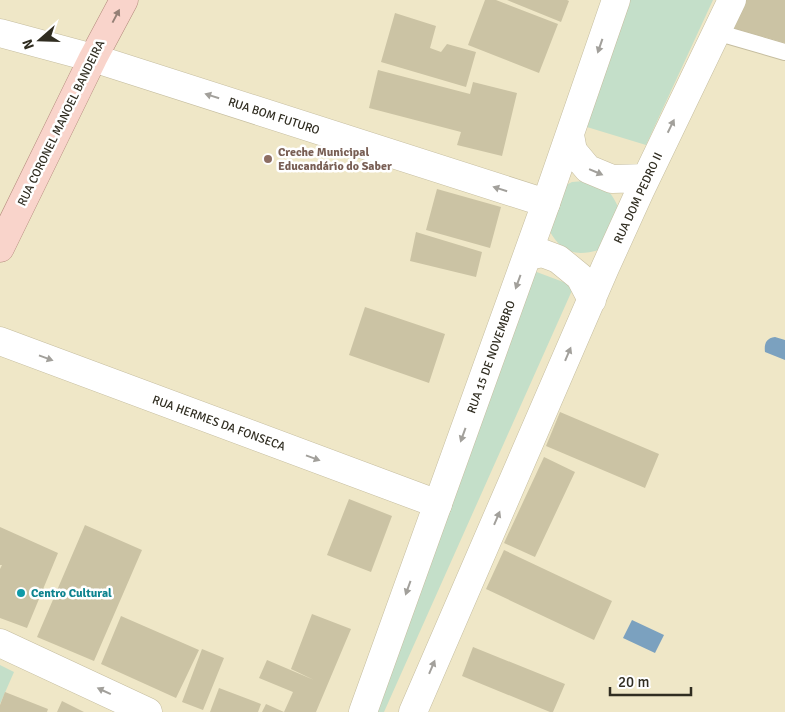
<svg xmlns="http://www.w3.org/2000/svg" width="785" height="712" font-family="Signika,sans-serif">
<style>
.green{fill:#c4dfc9}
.water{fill:#7ba1bf}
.building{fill:#cbc3a4}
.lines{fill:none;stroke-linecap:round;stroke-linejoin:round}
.lane-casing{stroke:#c5bd9f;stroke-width:18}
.street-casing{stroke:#c5bd9f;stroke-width:29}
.secondary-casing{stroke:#c5bd9f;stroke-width:29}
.primary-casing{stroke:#b08779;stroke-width:29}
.lane{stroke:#fff;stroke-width:16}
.street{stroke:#fff;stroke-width:28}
.secondary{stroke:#fff;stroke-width:28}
.primary{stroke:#f9d4cb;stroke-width:28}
.oneway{fill:#948076}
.oneway2{fill:#a2a09b}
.education-dot{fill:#8d6e63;stroke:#fff;stroke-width:2}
.culture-dot{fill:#0f9aa8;stroke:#fff;stroke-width:2}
.labels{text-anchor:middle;stroke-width:5;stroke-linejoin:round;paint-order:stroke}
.street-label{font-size:12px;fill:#302d21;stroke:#fff}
.education-label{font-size:12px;font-weight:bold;fill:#785e54;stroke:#fff;text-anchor:start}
.culture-label{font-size:12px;font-weight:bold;fill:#0d838f;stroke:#fff;text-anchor:start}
</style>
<rect width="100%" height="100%" fill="#efe7c7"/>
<path class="green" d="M620 0H713L646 145 577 124Z
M584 181C605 188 610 188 619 209L599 250C574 257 561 252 549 230L562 187 572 182Z
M534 271 574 286 384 712H366Z
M0 665 14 672 0 704Z"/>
<path class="water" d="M775 337 785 340V360L765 352C764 344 766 338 775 337Z
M632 620 664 635 655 653 623 638Z"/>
<path class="building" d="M485 0H496L558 24 539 73 468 45Z
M507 0H567L569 1 561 22Z
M736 0H785V43L723 25Z
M395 13 436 26 430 48 441 52 447 44 476 52 466 87 381 62Z
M378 70 470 94 473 82 517 93 502 156 457 145 461 132 369 108Z
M437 189 501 207 490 248 426 230Z
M416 232 482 252 476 277 410 261Z
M365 307 445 334 429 383 349 355Z
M560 412 659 454 645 488 546 446Z
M544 457 575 472 535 557 504 543Z
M349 499 392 516 371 572 327 555Z
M85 525 142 550 94 661 37 637Z
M0 527 58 553 27 628 0 618V569L2 565H0Z
M504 550 612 601 594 640 486 589Z
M312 614 351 629 316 712H284L293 692 259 678 267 660 314 680 291 669Z
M121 616 199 650 176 698 101 664Z
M473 647 565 684 553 712H550L462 676Z
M202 649 224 658 203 710 182 702Z
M219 688 261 704 258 712H210Z
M5 692 48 709 47 712H0V705Z
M62 701 84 712H57Z
M266 704 284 712H262Z"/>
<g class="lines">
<g class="lane-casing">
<path id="lane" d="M716 32 785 52"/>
</g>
<g class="street-casing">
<path id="street" d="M0 33 93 58 546 203
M0 341 438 504"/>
</g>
<g class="secondary-casing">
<path id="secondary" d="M570 135 573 151 588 169 612 179 646 178
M528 256 542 253 558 259 580 277 592 300
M0 643 148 712
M363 712 546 203 616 0
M413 712 605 268 640 191 732 0"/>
</g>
<g class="primary-casing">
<path id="primary" d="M0 248 93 58 124 0"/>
</g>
<use href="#lane" class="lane"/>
<use href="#street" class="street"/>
<use href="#secondary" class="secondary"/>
<use href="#primary" class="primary"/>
</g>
<defs><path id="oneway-solid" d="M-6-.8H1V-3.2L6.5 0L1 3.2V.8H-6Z" transform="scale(1.25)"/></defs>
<use class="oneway" href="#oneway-solid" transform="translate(116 16) rotate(-62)"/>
<g class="oneway2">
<use href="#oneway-solid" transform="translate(600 46) rotate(109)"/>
<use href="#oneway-solid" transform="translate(212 96) rotate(-162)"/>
<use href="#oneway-solid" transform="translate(671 126) rotate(-64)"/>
<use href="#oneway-solid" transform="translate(596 172) rotate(23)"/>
<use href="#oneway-solid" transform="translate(500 189) rotate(-162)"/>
<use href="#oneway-solid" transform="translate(518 282) rotate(110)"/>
<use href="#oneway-solid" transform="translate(568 354) rotate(-67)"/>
<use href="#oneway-solid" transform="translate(46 358) rotate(20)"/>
<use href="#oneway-solid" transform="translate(463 435) rotate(110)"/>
<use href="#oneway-solid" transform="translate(313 458) rotate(20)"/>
<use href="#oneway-solid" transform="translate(497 518) rotate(-67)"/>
<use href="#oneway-solid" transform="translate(408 588) rotate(110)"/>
<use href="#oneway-solid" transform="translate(432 667) rotate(-67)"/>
<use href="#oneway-solid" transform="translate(104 691) rotate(-155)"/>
</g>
<circle class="education-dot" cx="268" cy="159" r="5"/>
<circle class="culture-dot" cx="21" cy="593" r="5"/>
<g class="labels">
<g class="street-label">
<text transform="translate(274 116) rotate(18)" y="4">RUA BOM FUTURO</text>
<text transform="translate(61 123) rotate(-64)" y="4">RUA CORONEL MANOEL BANDEIRA</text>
<text transform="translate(638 198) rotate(-65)" y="4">RUA DOM PEDRO II</text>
<text transform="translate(491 357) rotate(-70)" y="4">RUA 15 DE NOVEMBRO</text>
<text transform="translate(219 423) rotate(20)" y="4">RUA HERMES DA FONSECA</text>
</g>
<g class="education-label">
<text x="278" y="156">Creche Municipal<tspan x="278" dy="14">Educandário do Saber</tspan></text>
</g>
<g class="culture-label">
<text x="31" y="597">Centro Cultural</text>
</g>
</g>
<g transform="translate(40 40) rotate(250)" stroke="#ffffff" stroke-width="4" paint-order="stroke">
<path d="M0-4L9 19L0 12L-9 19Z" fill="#302d21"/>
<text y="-8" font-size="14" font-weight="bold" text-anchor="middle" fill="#302d21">N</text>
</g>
<path d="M610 687v8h81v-8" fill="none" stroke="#302d21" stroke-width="2.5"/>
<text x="618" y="687" font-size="15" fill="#302d21" stroke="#ffffff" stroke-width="4" paint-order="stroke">20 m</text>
</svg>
